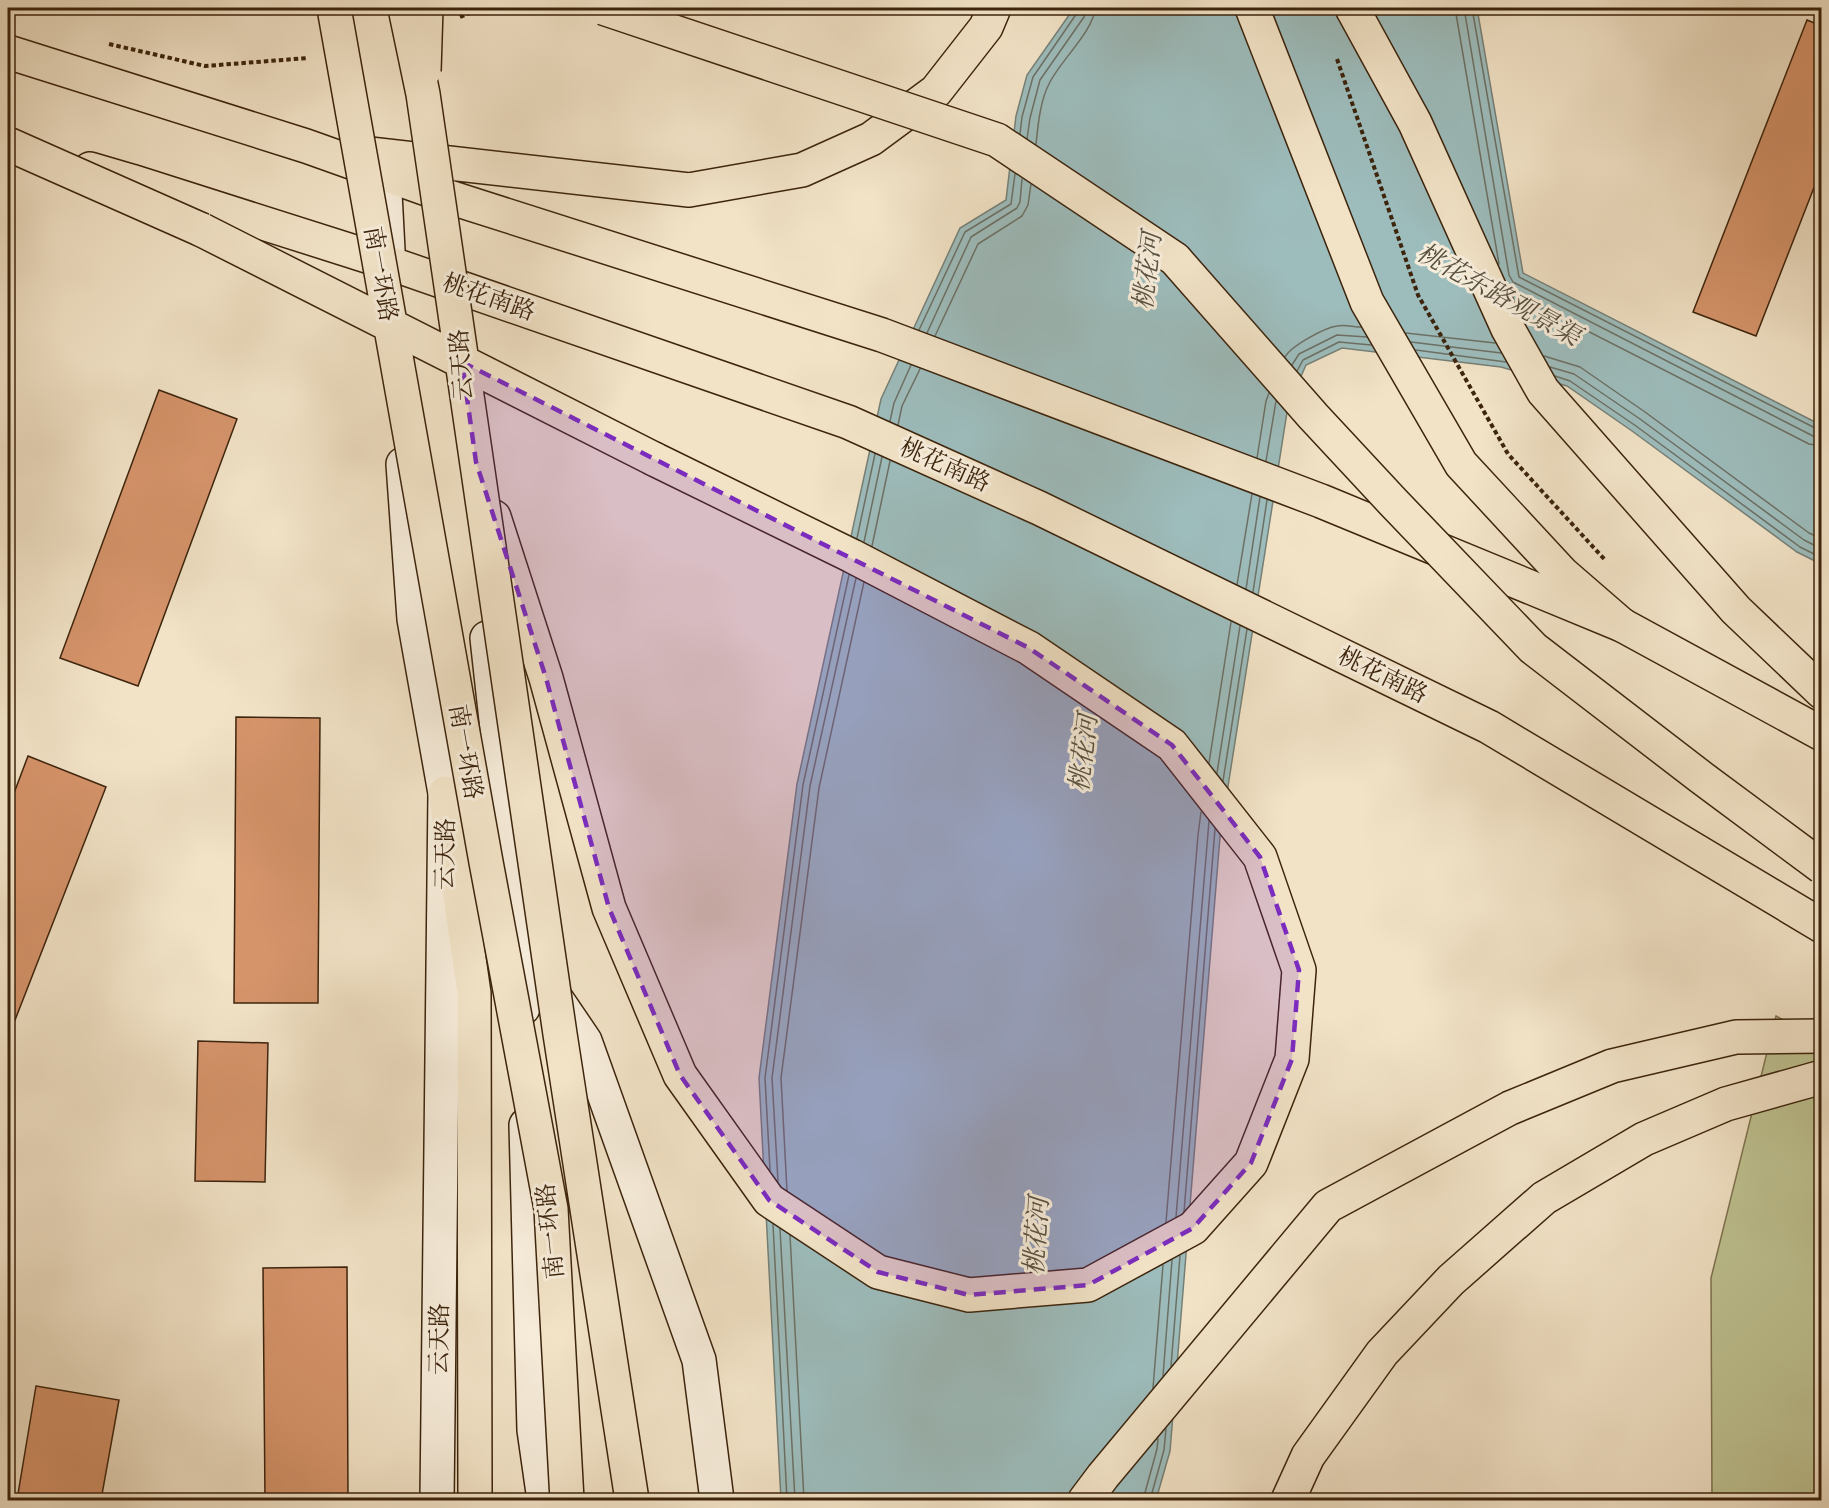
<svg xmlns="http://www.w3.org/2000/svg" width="1829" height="1508" font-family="Vollkorn,'Noto Serif SC',serif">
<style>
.green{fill:#bfc392;stroke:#7e7450;stroke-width:1.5}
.water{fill:#9dbdbd;stroke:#768077;stroke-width:1.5}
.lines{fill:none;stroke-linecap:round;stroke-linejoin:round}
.shore{stroke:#6c7065;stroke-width:1.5}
.building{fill:#d6946b;stroke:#3c240d;stroke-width:1.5}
.secondary-casing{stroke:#3c240d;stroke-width:36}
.primary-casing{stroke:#3c240d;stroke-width:36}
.trunk-casing{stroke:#3c240d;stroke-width:36}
.path{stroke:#3c240d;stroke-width:4;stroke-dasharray:4.5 3;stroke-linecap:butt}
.secondary{stroke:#f7eddb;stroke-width:33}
.primary{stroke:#f2e3c7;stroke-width:33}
.trunk{stroke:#f2e3c7;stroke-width:33}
.primary-bridge-casing{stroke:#3c240d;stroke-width:36;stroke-linecap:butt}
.trunk-bridge-casing{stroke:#3c240d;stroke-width:36;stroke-linecap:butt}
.primary-bridge{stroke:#f2e3c7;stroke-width:33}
.trunk-bridge{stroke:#f2e3c7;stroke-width:33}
.marked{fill:#7b2cbf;fill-opacity:0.2;stroke:#7b2cbf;stroke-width:4.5;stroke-dasharray:12 8;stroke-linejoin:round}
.labels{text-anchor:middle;stroke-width:6;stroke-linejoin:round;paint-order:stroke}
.street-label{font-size:24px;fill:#3c240d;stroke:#f7eddb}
.water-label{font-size:26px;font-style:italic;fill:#595242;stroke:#f7eddb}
</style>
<rect width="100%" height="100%" fill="#f2e3c7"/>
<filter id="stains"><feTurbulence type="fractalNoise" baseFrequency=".00333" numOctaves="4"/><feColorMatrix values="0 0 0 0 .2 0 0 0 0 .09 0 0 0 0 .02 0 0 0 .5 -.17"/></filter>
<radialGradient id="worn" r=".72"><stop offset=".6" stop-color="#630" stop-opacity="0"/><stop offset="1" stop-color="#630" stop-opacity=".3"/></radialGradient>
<path class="green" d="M1776 1016 1821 1040V1500H1712L1711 1278Z"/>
<path class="water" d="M1074 8H1477L1523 273 1821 425V564L1797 552 1632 431 1567 386 1501 367 1342 348 1306 365 1288 406 1220 837 1170 1451 1156 1500H781L759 1078 797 784 881 399 960 228 1006 200 1016 116 1027 75Z"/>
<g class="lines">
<path class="shore" d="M1455 8 1499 264
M1464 8 1509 275 1513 282 1813 436 1822 437
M1472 8 1519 277 1817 429 1822 430
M1020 134 1022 117 1033 77 1077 13 1078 8
M1027 139 1030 118 1040 80 1084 17 1086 8
M1036 144C1038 126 1040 101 1049 84 1059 62 1094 31 1095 8
M1511 292 1809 444 1822 446
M919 330 965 232 1011 204 1015 174
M927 333 971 237 1017 208 1020 202 1022 179
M1406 333 1495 343
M935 336 978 244 1022 216 1028 205 1031 184
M1411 342 1501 353
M1416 350 1506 362
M1544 356 1580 367 1645 412 1809 533 1822 539
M1285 357C1291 346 1324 328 1337 326 1345 324 1353 327 1361 327
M1292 365 1299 354 1337 335 1367 337
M1550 367 1574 374 1640 419 1804 540 1822 549
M1297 371 1303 360 1339 342 1371 345
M1555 376 1570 381 1636 426 1800 547 1822 558
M890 421 894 403 911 365
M898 425 902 406 920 369
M1257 458 1266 401 1269 393
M1266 461 1276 401
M857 538 875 454
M864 542 882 457
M872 546 890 461
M1237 585 1252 494
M1246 589 1260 497
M1253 592 1267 500
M1209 763 1231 622
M1217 773 1240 626
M1223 781 1247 629
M770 1170 765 1078 803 785 849 575
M778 1181 772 1078 810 786 856 578
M787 1191 781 1078 819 788 864 582
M1184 1212 1215 829
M1176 1217 1209 821
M1166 1222 1198 835 1201 812
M773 1224 787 1500
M780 1229 795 1500
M790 1235 804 1500
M1171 1366 1180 1256
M1163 1376 1172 1260
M1153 1388 1163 1265
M1143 1500 1157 1449 1158 1439
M1150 1500 1164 1450 1166 1429"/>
</g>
<path class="building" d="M1807 20 1822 26V167L1756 336 1693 312Z
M159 390 237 419 138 686 60 658Z
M236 717 320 718 318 1003H234Z
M28 756 106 787 8 1038V809Z
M198 1041 268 1043 265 1182 195 1181Z
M347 1267 348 1500H265L263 1268Z
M36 1386 119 1400 101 1500H17Z"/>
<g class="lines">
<g class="secondary-casing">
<path id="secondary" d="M384 174 388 250
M403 464 414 619 445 793 437 1500
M487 638 521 947 523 1008
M551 991 585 1041 699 1360 717 1500
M526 1125 534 1430 544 1500"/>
</g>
<g class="primary-casing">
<path id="primary" d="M8 52 306 146 452 198 882 335 1321 501 1622 625 1822 734
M361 153 689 190 802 170 871 139 936 91 986 27 994 8
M90 169 131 181 389 263 848 422 1039 508 1489 727 1822 926"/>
</g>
<g class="trunk-casing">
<path id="trunk" d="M1252 8 1367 302 1461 464 1562 573 1622 625
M1352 8 1415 123 1508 329 1543 391 1736 610 1822 692
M494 517 546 678 609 908 680 1075 769 1200 878 1272 969 1295 1088 1285 1193 1228 1251 1163 1292 1059 1299 970 1260 857 1172 745 1029 648 852 556 654 459
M445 793 474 993 475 1500
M1085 1500 1103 1476 1328 1206 1510 1108 1612 1066 1736 1037 1822 1036
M1288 1500 1308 1456 1382 1353 1451 1280 1544 1198 1644 1139 1726 1104 1822 1077"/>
</g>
<path class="path" d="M460 17 482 8
M109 44 205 66 308 58
M1337 59 1418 295 1508 454 1606 561"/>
<use href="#secondary" class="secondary"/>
<use href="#primary" class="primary"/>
<use href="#trunk" class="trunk"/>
<g class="primary-bridge-casing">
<path id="primary-bridge" d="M424 71 426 8
M8 144 202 230"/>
</g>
<g class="trunk-bridge-casing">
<path id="trunk-bridge" d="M334 8 486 862 551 1209 567 1500
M405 8 423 94 560 1034 632 1500
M603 8 997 140 1175 259 1313 416 1393 502 1533 648 1702 778 1822 867
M202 230 654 459"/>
</g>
<use href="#primary-bridge" class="primary-bridge"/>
<use href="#trunk-bridge" class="trunk-bridge"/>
</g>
<path class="marked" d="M462 362 1029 648 1172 745 1260 857 1299 970 1292 1059 1251 1163 1193 1228 1088 1285 969 1295 878 1272 769 1200 680 1075 609 908 546 678 476 462Z"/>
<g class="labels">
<g class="street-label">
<text transform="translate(381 274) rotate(80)" y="8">南一环路</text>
<text transform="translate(489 297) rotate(19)" y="8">桃花南路</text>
<text transform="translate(461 365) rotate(-94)" y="8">云天路</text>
<text transform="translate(945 465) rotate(24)" y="8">桃花南路</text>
<text transform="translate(1383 675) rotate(26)" y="8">桃花南路</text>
<text transform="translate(466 752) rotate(80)" y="8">南一环路</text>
<text transform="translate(445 854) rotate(-89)" y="8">云天路</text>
<text transform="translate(550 1231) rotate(-96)" y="8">南一环路</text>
<text transform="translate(439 1339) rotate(-89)" y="8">云天路</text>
</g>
<g class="water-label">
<text transform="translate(1147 271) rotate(-83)" y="9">桃花河</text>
<text transform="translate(1499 294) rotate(29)" y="9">桃花东路观景渠</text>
<text transform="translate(1083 753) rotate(-83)" y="9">桃花河</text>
<text transform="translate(1036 1236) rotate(-86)" y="9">桃花河</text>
</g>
</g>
<rect width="1829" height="1508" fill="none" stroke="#f2e3c7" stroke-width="30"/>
<rect x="9" y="9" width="1811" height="1490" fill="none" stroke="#3c240d" stroke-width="3"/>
<rect x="15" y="15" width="1799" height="1478" fill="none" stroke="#3c240d" stroke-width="1.5"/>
<rect width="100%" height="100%" filter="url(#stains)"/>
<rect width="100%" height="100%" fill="url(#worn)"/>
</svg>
